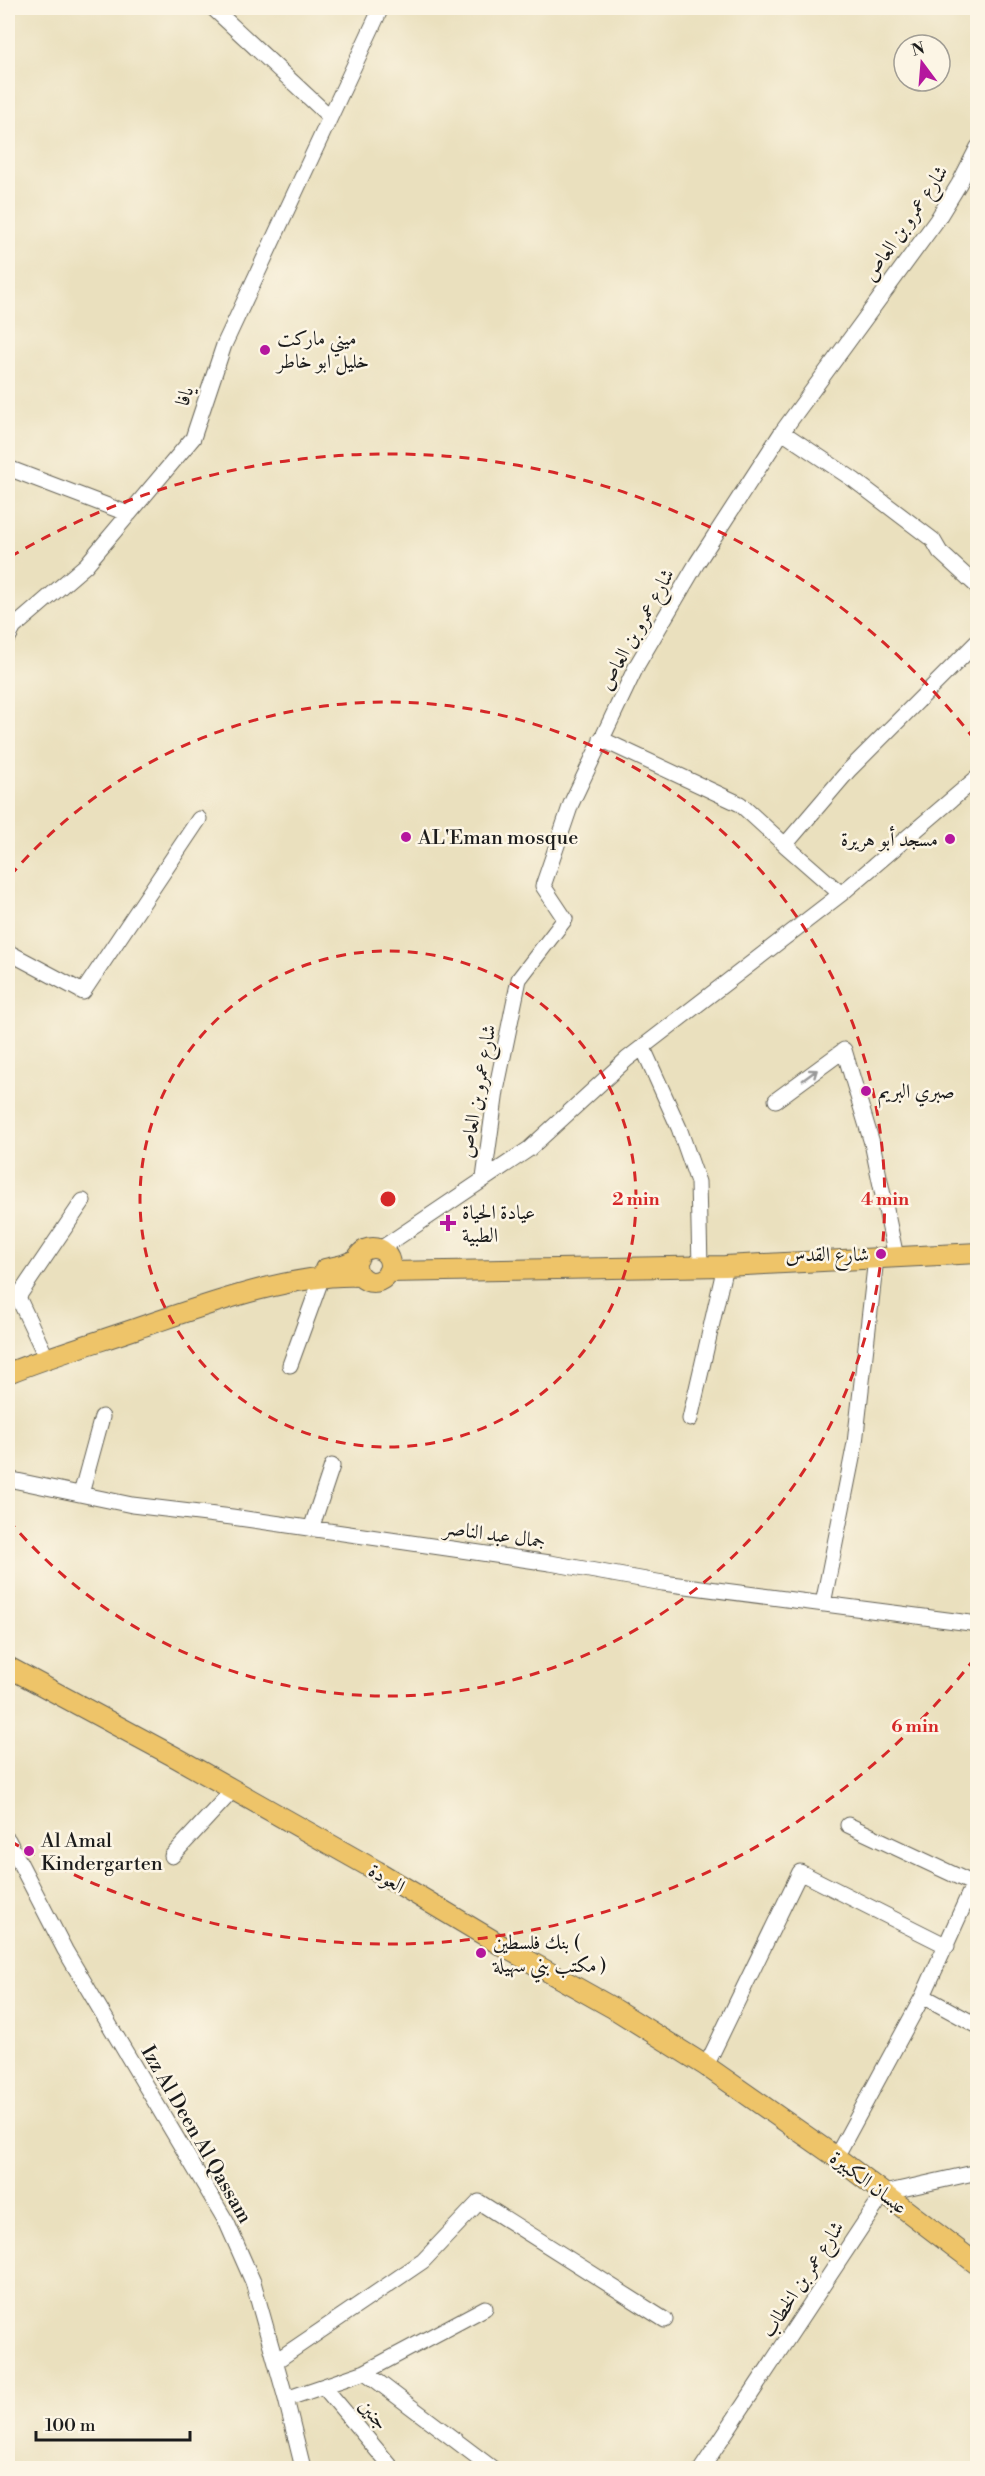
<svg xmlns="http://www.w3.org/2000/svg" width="985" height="2476" font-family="'Libre Bodoni',Amiri,serif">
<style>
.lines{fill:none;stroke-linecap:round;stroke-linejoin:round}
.minor-casing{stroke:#646155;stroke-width:17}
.major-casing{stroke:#646155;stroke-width:22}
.minor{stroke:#fff;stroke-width:15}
.major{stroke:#eec469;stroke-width:20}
.oneway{stroke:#999}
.ring{fill:none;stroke:#d62828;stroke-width:3;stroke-dasharray:10 8}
.poi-dot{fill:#b5179e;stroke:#fcf5e5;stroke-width:2}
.labels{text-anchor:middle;stroke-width:5;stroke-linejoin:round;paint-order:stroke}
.street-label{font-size:20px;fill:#1c1c1c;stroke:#fcf5e5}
.poi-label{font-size:20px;fill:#1c1c1c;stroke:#fcf5e5;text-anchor:start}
.centre{fill:#d62828;stroke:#fcf5e5;stroke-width:3}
.ring-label{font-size:18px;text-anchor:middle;font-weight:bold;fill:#d62828;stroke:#fcf5e5;stroke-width:5;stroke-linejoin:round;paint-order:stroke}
</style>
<rect width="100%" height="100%" fill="#fcf5e5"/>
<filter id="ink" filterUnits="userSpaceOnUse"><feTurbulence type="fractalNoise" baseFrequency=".0167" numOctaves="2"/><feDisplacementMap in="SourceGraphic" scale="12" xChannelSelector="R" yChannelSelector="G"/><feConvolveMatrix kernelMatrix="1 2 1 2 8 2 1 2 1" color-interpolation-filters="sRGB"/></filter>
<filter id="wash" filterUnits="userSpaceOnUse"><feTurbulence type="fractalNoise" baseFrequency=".008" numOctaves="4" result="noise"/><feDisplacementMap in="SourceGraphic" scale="24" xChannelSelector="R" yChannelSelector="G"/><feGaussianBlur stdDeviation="1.35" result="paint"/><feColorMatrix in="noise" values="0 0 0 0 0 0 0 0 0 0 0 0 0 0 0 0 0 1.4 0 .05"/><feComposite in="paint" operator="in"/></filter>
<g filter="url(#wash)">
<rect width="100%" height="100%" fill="#eae0be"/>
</g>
<g filter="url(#ink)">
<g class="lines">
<g class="minor-casing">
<path id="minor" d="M213 8 330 117
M782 432 854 480 933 540 940 552 978 587
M8 468 129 514
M8 638 14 627 86 565 193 438 224 345 381 8
M601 739 740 804 785 845
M841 894 785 845 849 770 978 641
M8 952 83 992 199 819
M643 1048 679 1128 698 1182 700 1267
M776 1100 844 1050 872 1143 896 1257
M484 1178 496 1091 519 979 565 919 543 886 571 804 637 665 697 563 782 432 937 220 959 184 978 147
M379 1250 529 1149 627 1059 841 894 978 777
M8 1289 18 1297 47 1359
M18 1297 83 1201
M290 1365 322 1277
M690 1419 725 1266
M8 1479 132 1505 232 1517 550 1563 663 1583 978 1624
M81 1494 102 1417
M311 1529 332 1466
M823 1604 855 1443 876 1258
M848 1825 978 1886
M8 1840 65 1950 227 2223 253 2282 286 2399 303 2468
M172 1856 233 1790
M923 1996 978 2026
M706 2066 800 1872 947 1946
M836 2157 923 1996 978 1874
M276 2361 423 2261 479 2202 665 2320
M365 2372 492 2468
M324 2387 392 2468
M286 2399 365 2372 485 2308
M702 2468 884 2193 978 2172"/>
</g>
<g class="major-casing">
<path id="major" d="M356 1265a17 17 0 1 1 34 0a17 17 0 1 1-34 0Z
M325 1269 343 1265 358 1259
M388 1272 725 1266 978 1253
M8 1373C50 1356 94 1343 138 1328 203 1306 291 1273 360 1276
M8 1667 177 1758 377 1871 504 1947 613 2008 706 2066 836 2157 978 2265"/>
</g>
<use href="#minor" class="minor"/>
<use href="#major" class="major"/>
</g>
<defs><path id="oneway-shaft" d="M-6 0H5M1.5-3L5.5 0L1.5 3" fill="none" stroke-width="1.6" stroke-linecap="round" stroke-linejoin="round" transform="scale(1.5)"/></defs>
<use class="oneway" href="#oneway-shaft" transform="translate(810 1075) rotate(-36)"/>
</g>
<g class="ring">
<circle cx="388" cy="1199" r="248"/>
<path d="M10 876A497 497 0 1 1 10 1522"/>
<path d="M975 1658A745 745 0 0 1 10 1841M10 557A745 745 0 0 1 975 740"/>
</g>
<g class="poi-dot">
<circle cx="265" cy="350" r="6"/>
<circle cx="406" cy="837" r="6"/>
<circle cx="950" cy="839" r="6"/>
<circle cx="866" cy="1091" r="6"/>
<path d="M445 1214h6v6h6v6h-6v6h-6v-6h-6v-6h6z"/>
<circle cx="881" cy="1254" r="6"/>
<circle cx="29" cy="1851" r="6"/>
<circle cx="481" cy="1953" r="6"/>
</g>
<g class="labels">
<g class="street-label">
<text transform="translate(905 223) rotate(-56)" y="7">شارع عمرو بن العاص</text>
<text transform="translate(184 396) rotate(-72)" y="7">يافا</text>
<text transform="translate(636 629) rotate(-61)" y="7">شارع عمرو بن العاص</text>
<text transform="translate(477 1091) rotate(-80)" y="7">شارع عمرو بن العاص</text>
<text transform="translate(495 1534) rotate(8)" y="7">جمال عبد الناصر</text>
<text transform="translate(387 1878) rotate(31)" y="7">العودة</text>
<text transform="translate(197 2134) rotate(60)" y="7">Izz Al Deen Al Qassam</text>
<text transform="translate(869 2182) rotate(37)" y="7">عبسان الكبيرة</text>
<text transform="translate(802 2279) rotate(-57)" y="7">شارع عمر بن الخطاب</text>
<text transform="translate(374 2414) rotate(50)" y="7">جنين</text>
</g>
<g class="poi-label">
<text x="277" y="345">ميني ماركت<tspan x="277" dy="23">خليل ابو خاطر</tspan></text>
<text x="418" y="844">AL'Eman mosque</text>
<text x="938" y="846" text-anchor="end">مسجد أبو هريرة</text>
<text x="878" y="1098">صبري البريم</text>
<text x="462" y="1219">عيادة الحياة<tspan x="462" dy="23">الطبية</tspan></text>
<text x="869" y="1261" text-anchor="end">شارع القدس</text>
<text x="41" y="1847">Al Amal<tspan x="41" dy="23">Kindergarten</tspan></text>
<text x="493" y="1949">بنك فلسطين (<tspan x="493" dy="23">مكتب بني سهيلة )</tspan></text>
</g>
</g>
<circle cx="388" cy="1199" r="9" class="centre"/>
<g class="ring-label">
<text x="636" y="1205">2 min</text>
<text x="885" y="1205">4 min</text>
<text x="915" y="1732">6 min</text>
</g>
<rect width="985" height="2476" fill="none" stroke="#fcf5e5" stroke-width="30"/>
<g transform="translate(922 63) rotate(344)"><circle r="28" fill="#fcf5e5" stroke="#a29e95" stroke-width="1.5"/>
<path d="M0-4.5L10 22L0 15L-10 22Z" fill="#b5179e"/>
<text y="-9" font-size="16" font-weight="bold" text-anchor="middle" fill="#1c1c1c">N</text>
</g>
<path d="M36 2431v9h154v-9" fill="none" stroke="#1c1c1c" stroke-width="3"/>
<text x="45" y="2431" font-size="18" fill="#1c1c1c" stroke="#fcf5e5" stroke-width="4.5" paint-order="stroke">100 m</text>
</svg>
